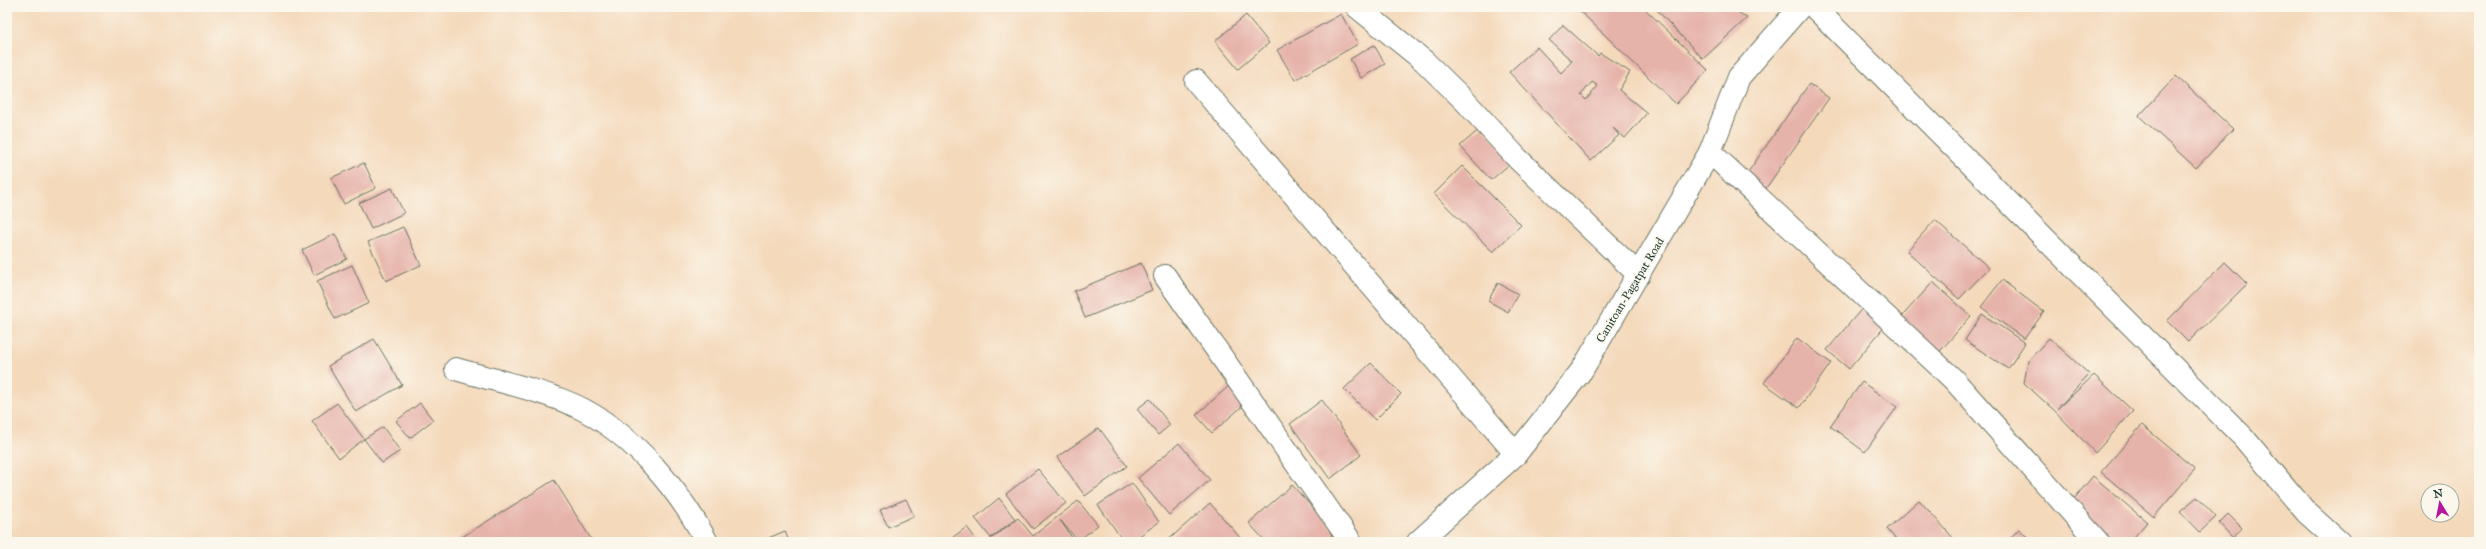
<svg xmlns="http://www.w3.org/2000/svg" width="2486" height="549" font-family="'IM FELL Great Primer',serif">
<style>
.building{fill:#e6b3aa;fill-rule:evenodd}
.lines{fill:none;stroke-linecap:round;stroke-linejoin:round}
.street-casing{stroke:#6a7463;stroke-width:24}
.secondary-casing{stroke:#6a7463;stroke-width:24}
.street{stroke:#fff;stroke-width:22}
.secondary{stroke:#fff;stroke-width:22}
.labels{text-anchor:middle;stroke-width:3.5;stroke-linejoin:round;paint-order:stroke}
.street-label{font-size:12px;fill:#1f3d34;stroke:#fbf7ec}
</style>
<rect width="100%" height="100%" fill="#fbf7ec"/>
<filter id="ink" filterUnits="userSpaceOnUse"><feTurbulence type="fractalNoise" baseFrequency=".025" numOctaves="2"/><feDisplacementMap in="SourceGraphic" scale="8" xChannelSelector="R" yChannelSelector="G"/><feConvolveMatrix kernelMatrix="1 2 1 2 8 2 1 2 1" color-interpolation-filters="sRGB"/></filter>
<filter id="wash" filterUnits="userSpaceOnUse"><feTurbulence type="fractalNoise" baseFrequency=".012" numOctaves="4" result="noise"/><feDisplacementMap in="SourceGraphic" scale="16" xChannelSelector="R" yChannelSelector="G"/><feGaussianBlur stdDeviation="0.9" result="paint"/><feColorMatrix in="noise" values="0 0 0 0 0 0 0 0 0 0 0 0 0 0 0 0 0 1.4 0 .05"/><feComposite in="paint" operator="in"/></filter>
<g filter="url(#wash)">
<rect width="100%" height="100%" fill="#f4d9bb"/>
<g id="blocks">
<path class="building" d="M1576 7H1643L1708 70 1676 104Z
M1654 7H1730L1747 18 1703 59Z
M1341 14 1358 44 1295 80 1277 50Z
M1246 15 1269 43 1238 69 1215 41Z
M1563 25 1598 56 1600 53 1630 72 1619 90 1647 113 1625 138 1613 128 1619 135 1591 161 1509 72 1537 47 1561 73 1572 61 1549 40ZM1592 82 1598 86 1586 100 1581 95Z
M1374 45 1385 64 1361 78 1350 59Z
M2176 76 2233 129 2196 168 2139 116Z
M1809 84 1829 98 1764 191 1744 178Z
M1482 127 1512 162 1491 180 1460 146Z
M364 163 376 188 344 204 331 178Z
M1462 166 1521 225 1493 252 1434 194Z
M392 188 404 213 371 229 359 203Z
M1935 220 1989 268 1959 299 1907 251Z
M403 227 421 265 386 281 368 242Z
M335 234 347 259 314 275 302 250Z
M2225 262 2247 284 2188 342 2167 321Z
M1141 263 1152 290 1085 318 1074 291Z
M352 265 369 303 335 319 317 281Z
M2002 280 2044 312 2024 339 1981 307Z
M1933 282 1971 316 1934 358 1895 324Z
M1498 283 1518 294 1508 312 1488 301Z
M1864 306 1886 325 1849 369 1827 350Z
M1982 314 2025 343 2008 369 1965 340Z
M1797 338 1831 363 1799 408 1764 383Z
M2049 338 2089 374 2057 409 2094 375 2133 411 2095 453 2055 411 2024 383 2028 361Z
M374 339 402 385 356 412 328 366Z
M1371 363 1401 394 1375 420 1344 389Z
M1862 382 1897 407 1865 452 1830 426Z
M1230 385 1246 403 1212 433 1196 415Z
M1150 399 1170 425 1158 435 1137 409Z
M1322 400 1361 455 1330 479 1290 424Z
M337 403 364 439 339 458 312 421Z
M420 403 433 420 410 438 396 421Z
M2142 425 2195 469 2154 517 2101 472Z
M383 427 400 451 382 463 364 439Z
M1099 428 1127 466 1085 496 1057 457Z
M1179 443 1210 480 1169 515 1138 478Z
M1038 469 1066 503 1033 529 1006 494Z
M2093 476 2147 522 2130 542H2106L2069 505Z
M554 480 593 542H454Z
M1132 483 1159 522 1131 542H1124L1098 505Z
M1292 485 1335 532 1324 542H1266L1249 523Z
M2197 497 2216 517 2200 532 2180 511Z
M999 498 1015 519 991 538 975 518Z
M906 499 914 516 888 527 880 510Z
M1919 500 1956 541 1955 542H1898L1887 529Z
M1078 501 1098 525 1078 541 1060 520 1075 542H987L1018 518 1033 536Z
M1210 503 1242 540 1239 542H1166Z
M2228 514 2242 528 2233 538 2219 523Z
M967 527 978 542H951L949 540Z
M2019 529 2032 542H2006Z
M785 531 789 542H759Z"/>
</g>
</g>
<g filter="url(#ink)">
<use href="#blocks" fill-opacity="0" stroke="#6a7463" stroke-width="1"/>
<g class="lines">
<g class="street-casing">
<path id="street" d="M1357 7 1424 61 1464 100 1518 159 1639 275
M1814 7 2243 437 2306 512 2339 542
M1196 81 1516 454
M1710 152 1953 379 2098 542
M1165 276 1351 542
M456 369C495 381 548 391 584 410 636 438 679 490 707 542"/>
</g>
<g class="secondary-casing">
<path id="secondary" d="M1418 542 1516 454 1582 370 1710 152 1739 77 1800 7"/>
</g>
<use href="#street" class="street"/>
<use href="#secondary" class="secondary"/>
</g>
</g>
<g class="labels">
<g class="street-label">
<text transform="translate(1630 290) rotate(-59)" y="4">Canitoan-Pagatpat Road</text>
</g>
</g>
<rect width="2486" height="549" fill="none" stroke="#fbf7ec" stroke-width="24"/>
<g transform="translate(2440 503) rotate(350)"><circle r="19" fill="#fbf7ec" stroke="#a3ada2"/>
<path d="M0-3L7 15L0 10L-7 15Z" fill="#b5179e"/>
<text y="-6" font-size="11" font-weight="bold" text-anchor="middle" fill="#1f3d34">N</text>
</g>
</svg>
